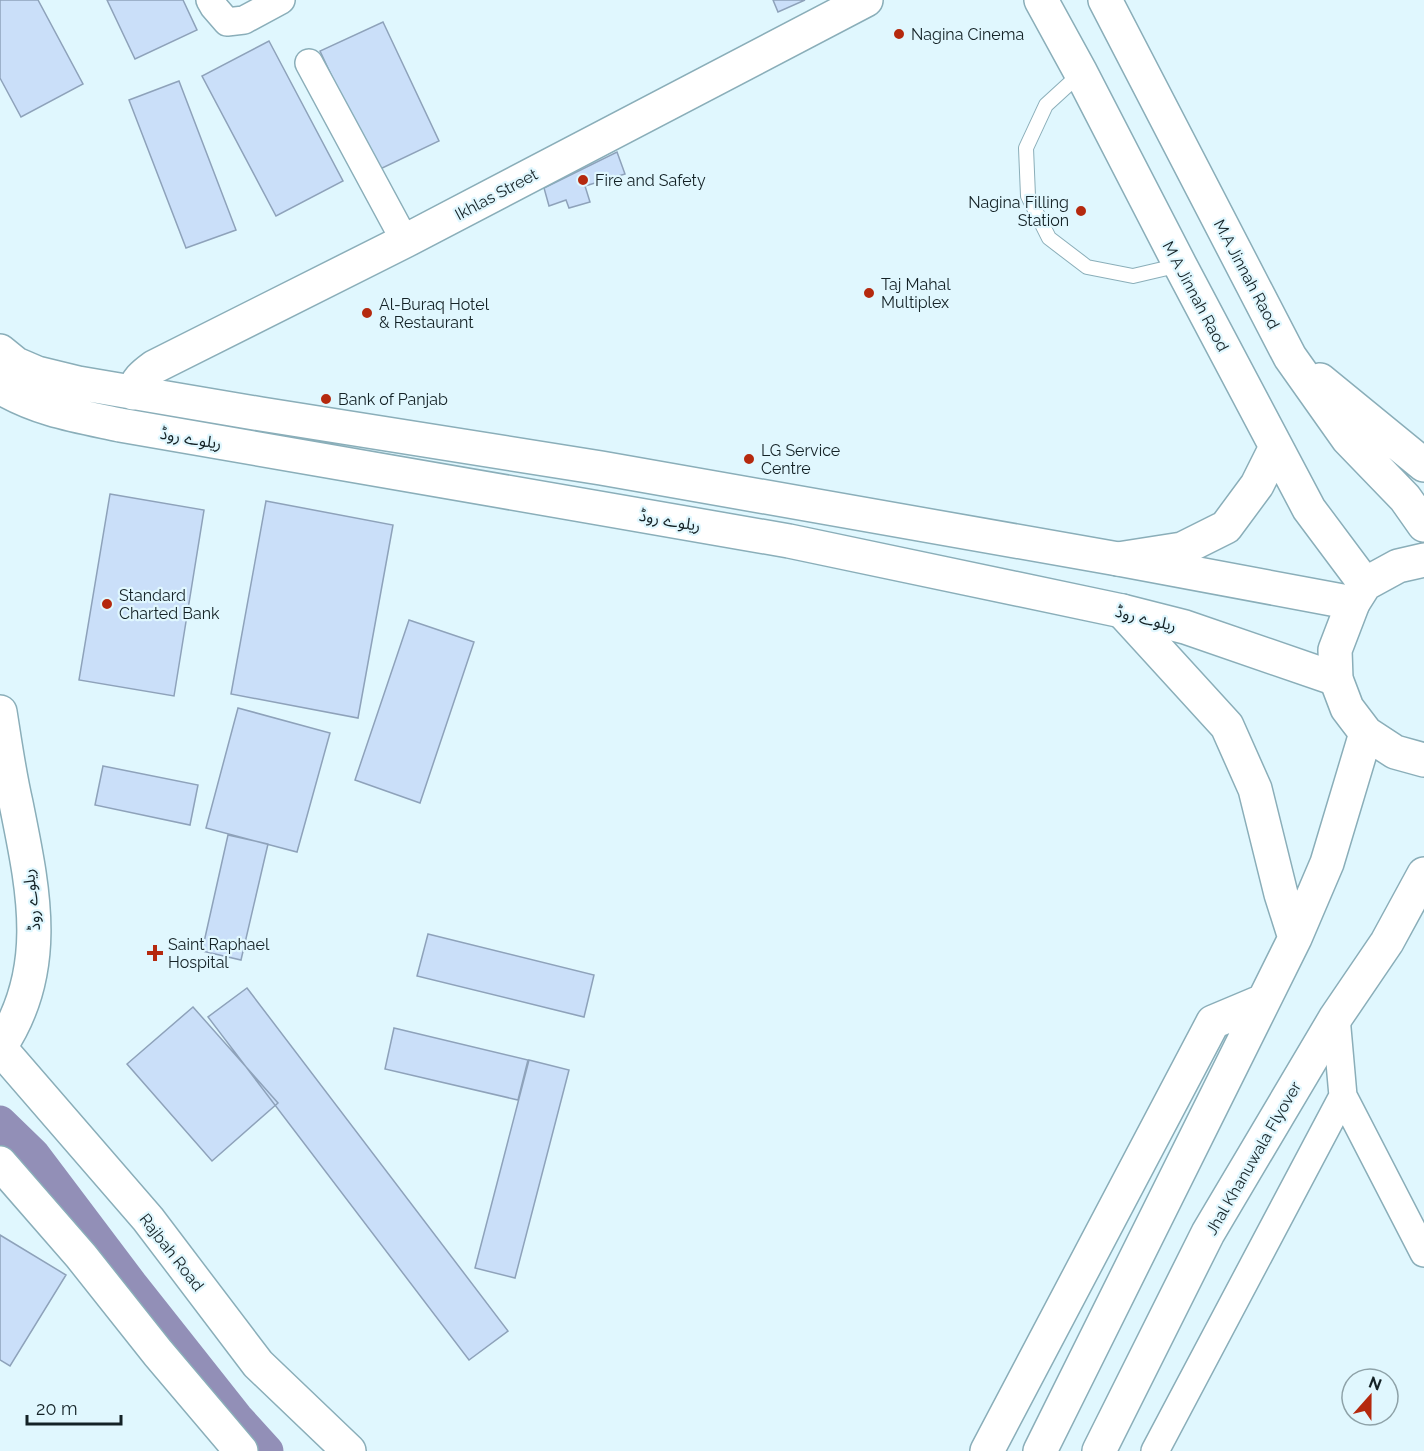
<svg xmlns="http://www.w3.org/2000/svg" width="1424" height="1451" font-family="Raleway,'Noto Sans Arabic',sans-serif">
<style>
.lines{fill:none;stroke-linecap:round;stroke-linejoin:round}
.canal{stroke:#928fb7;stroke-width:33}
.building{fill:#cadff9;stroke:#8ea2ba;stroke-width:1.5}
.lane-casing{stroke:#8aaeb9;stroke-width:16}
.street-casing{stroke:#8aaeb9;stroke-width:30}
.secondary-casing{stroke:#8aaeb9;stroke-width:36}
.primary-casing{stroke:#8aaeb9;stroke-width:36}
.lane{stroke:#fff;stroke-width:14}
.street{stroke:#fff;stroke-width:27}
.secondary{stroke:#fff;stroke-width:33}
.primary{stroke:#fff;stroke-width:33}
.poi-dot{fill:#b5290e;stroke:#e0f7fe;stroke-width:2}
.labels{text-anchor:middle;stroke-width:4.5;stroke-linejoin:round;paint-order:stroke}
.poi-label{font-size:16px;fill:#142226;stroke:#e0f7fe;text-anchor:start}
.street-label{font-size:16px;fill:#142226;stroke:#e0f7fe}
</style>
<rect width="100%" height="100%" fill="#e0f7fe"/>
<g class="lines">
<path class="canal" d="M0 1122 33 1154 131 1284 237 1418 267 1451"/>
</g>
<path class="building" d="M0 0H38L83 84 21 117 0 78Z
M107 0H183L197 30 135 59Z
M773 0H805L778 12Z
M383 22 439 141 376 171 320 51Z
M269 41 343 181 276 216 202 76Z
M179 81 236 230 186 248 129 100Z
M617 152 625 174 585 186 590 202 569 208 566 200 549 206 544 188Z
M110 494 204 510 174 696 79 680Z
M266 501 393 525 358 718 231 694Z
M409 620 474 642 420 803 355 780Z
M238 708 330 733 297 852 206 828Z
M103 766 198 785 190 825 95 805Z
M228 835 268 844 241 960 202 951Z
M428 934 594 975 584 1017 417 976Z
M247 988 508 1331 469 1360 208 1017Z
M193 1007 278 1103 212 1161 127 1064Z
M394 1028 528 1060 518 1100 385 1069Z
M529 1060 569 1070 515 1278 475 1268Z
M0 1235 66 1275 10 1366 0 1360Z"/>
<g class="lines">
<g class="lane-casing">
<path id="lane" d="M1081 73 1046 105 1026 148 1028 196 1049 238 1087 267 1133 276 1180 265"/>
</g>
<g class="street-casing">
<path id="street" d="M210 0 214 7 227 22 244 20 281 0
M309 63 405 241
M1336 1017 1343 1096 1424 1253
M1155 1451 1343 1096"/>
</g>
<g class="secondary-casing">
<path id="secondary" d="M0 351 16 364 37 373 78 383 261 414 601 468 1118 559 1353 603
M0 387C38 410 78 416 120 425L789 541 1122 611 1185 627 1336 679
M133 393C137 380 143 375 154 367L405 241 866 0
M0 712C5 743 9 773 16 803 33 888 52 969 0 1047"/>
</g>
<g class="primary-casing">
<path id="primary" d="M1041 0 1081 73 1180 265 1309 509 1365 584
M1105 0 1290 357 1348 439 1405 498 1424 525
M1320 380 1424 465
M1118 559 1182 549 1226 527 1257 485 1276 447
M1424 560 1398 566 1365 584 1353 603 1335 650 1336 679 1347 708 1366 733 1395 752 1424 760
M1122 611 1227 726 1255 789 1281 894 1295 938
M0 1048 148 1219 258 1364 349 1451
M0 1163 81 1256 158 1353 241 1451
M987 1451 1213 1022 1263 1001
M1040 1451 1295 938 1327 863 1366 733
M1099 1451 1208 1233 1336 1017 1387 942 1424 874"/>
</g>
<use href="#lane" class="lane"/>
<use href="#street" class="street"/>
<use href="#secondary" class="secondary"/>
<use href="#primary" class="primary"/>
</g>
<g class="poi-dot">
<circle cx="899" cy="34" r="6"/>
<circle cx="583" cy="180" r="6"/>
<circle cx="1081" cy="211" r="6"/>
<circle cx="869" cy="293" r="6"/>
<circle cx="367" cy="313" r="6"/>
<circle cx="326" cy="399" r="6"/>
<circle cx="749" cy="459" r="6"/>
<circle cx="107" cy="604" r="6"/>
<path d="M152 944h6v6h6v6h-6v6h-6v-6h-6v-6h6z"/>
</g>
<g class="labels">
<g class="poi-label">
<text x="911" y="40">Nagina Cinema</text>
<text x="595" y="186">Fire and Safety</text>
<text x="1069" y="208" text-anchor="end">Nagina Filling<tspan x="1069" dy="18">Station</tspan></text>
<text x="881" y="290">Taj Mahal<tspan x="881" dy="18">Multiplex</tspan></text>
<text x="379" y="310">Al-Buraq Hotel<tspan x="379" dy="18">&amp; Restaurant</tspan></text>
<text x="338" y="405">Bank of Panjab</text>
<text x="761" y="456">LG Service<tspan x="761" dy="18">Centre</tspan></text>
<text x="119" y="601">Standard<tspan x="119" dy="18">Charted Bank</tspan></text>
<text x="168" y="950">Saint Raphael<tspan x="168" dy="18">Hospital</tspan></text>
</g>
<g class="street-label">
<text transform="translate(496 194) rotate(-28)" y="6">Ikhlas Street</text>
<text transform="translate(1247 274) rotate(62)" y="6">M.A Jinnah Raod</text>
<text transform="translate(1196 296) rotate(62)" y="6">M A Jinnah Raod</text>
<text transform="translate(191 438) rotate(10)" y="6">ریلوے روڈ</text>
<text transform="translate(670 520) rotate(10)" y="6">ریلوے روڈ</text>
<text transform="translate(1146 618) rotate(14)" y="6">ریلوے روڈ</text>
<text transform="translate(31 900) rotate(-96)" y="6">ریلوے روڈ</text>
<text transform="translate(1253 1158) rotate(-60)" y="6">Jhal Khanuwala Flyover</text>
<text transform="translate(172 1252) rotate(52)" y="6">Rajbah Road</text>
</g>
</g>
<g transform="translate(1370 1397) rotate(21)"><circle r="28" fill="#e0f7fe" stroke="#8ea2a8" stroke-width="1.5"/>
<path d="M0-4.5L10 22L0 15L-10 22Z" fill="#b5290e"/>
<text y="-9" font-size="16" font-weight="bold" text-anchor="middle" fill="#142226">N</text>
</g>
<path d="M27 1415v9h94v-9" fill="none" stroke="#142226" stroke-width="3"/>
<text x="36" y="1415" font-size="18" fill="#142226" stroke="#e0f7fe" stroke-width="4.5" paint-order="stroke">20 m</text>
</svg>
